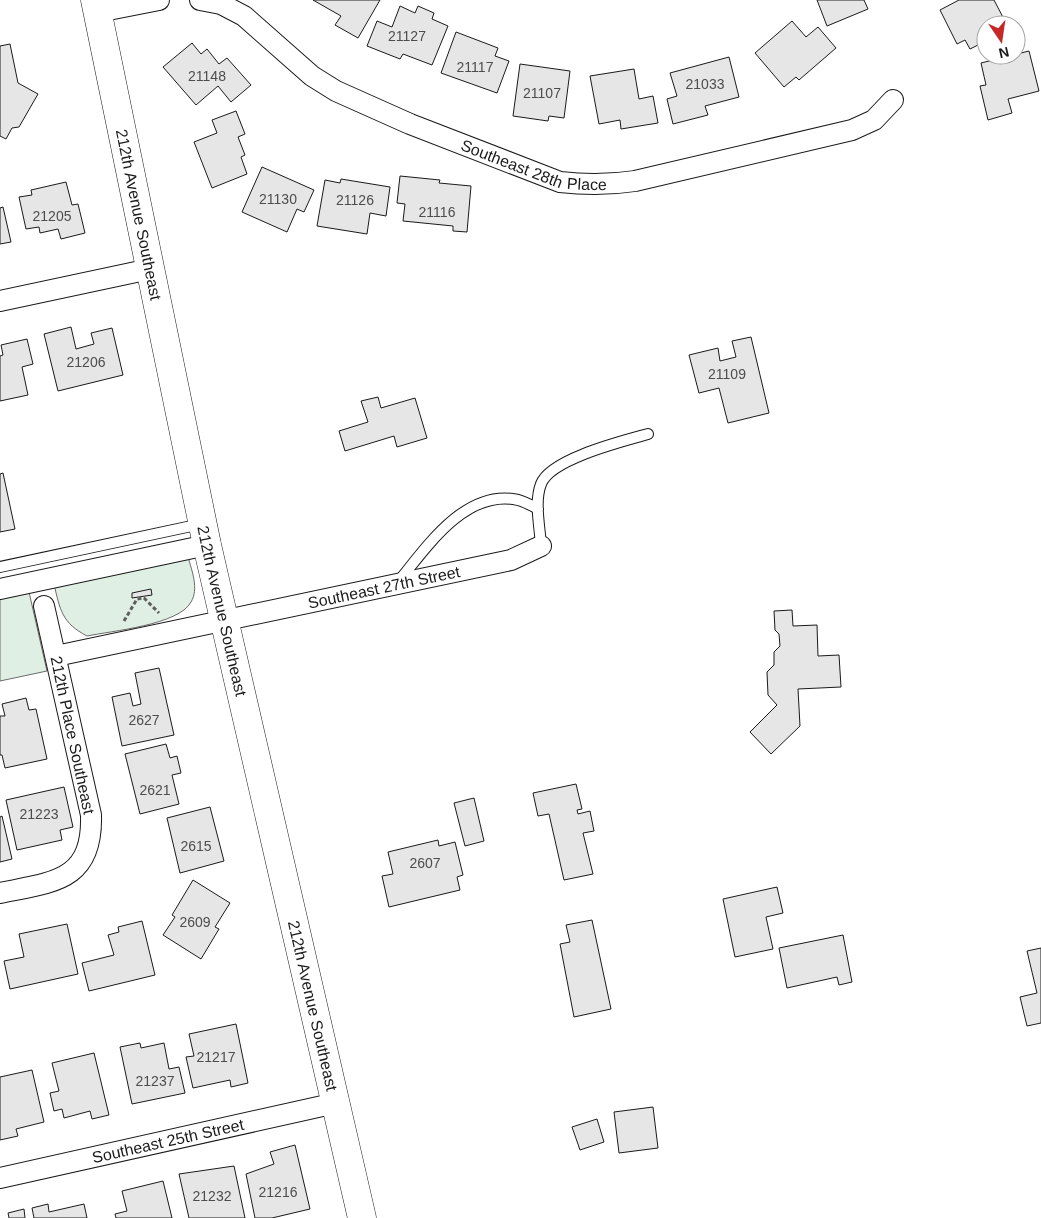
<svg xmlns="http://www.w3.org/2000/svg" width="1041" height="1218" font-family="Arial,sans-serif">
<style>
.green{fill:#e0efe3;stroke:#6a6a6a}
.building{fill:#e6e6e6;stroke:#1a1a1a}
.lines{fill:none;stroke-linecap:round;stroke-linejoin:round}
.lane-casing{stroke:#1a1a1a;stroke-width:12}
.street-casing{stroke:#1a1a1a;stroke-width:22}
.secondary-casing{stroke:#1a1a1a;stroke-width:29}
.path{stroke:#5f5f5f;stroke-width:3;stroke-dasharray:4 2.5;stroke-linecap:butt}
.lane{stroke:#fff;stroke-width:10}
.street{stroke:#fff;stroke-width:20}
.secondary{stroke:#fff;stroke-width:28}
.labels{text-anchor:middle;stroke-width:4;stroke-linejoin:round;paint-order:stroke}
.number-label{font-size:14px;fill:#4d4d4d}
.street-label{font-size:16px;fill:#1a1a1a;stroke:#fff}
</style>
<rect width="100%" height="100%" fill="#fff"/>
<path class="green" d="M188 557C192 571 199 589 191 602 179 625 111 631 87 636 62 623 60 610 54 584Z
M29 592 47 671 0 681V598Z"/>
<path class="building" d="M313 0H380L358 38 335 25 341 16Z
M817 0H864L868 9 827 26Z
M959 0H994L1007 25H986V41L970 49 965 40 957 44 940 10Z
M400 6 415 13 418 6 434 13 432 19 448 26 432 65 403 54 400 59 367 46 377 21 392 27Z
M792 21 806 37 818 27 836 48 799 80 796 77 784 87 755 53Z
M456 32 498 48 495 56 509 61 497 93 441 73Z
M192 43 201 54 207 49 219 64 227 58 251 85 231 102 218 86 196 105 163 67Z
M10 44 18 83 38 94 19 127 12 128 6 139 0 136V46Z
M1029 51 1039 91 1008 99 1012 113 988 120 980 86 986 85 981 63Z
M729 57 739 97 705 106 708 115 673 124 667 99 677 96 670 73Z
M520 64 570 71 564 118 549 116 548 121 513 116Z
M634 69 639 99 653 96 658 123 621 129 620 120 599 124 590 76Z
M236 111 245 134 238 137 245 155 241 157 247 174 212 188 194 142 217 133 212 120Z
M262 167 314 190 304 212 297 209 287 232 242 212Z
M400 176 440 180 439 183 471 186 467 232 453 231V226L403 221 405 204 397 203Z
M341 179 390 187 386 216 370 213 367 234 317 226 325 180 340 183Z
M66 182 72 205 78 204 85 233 61 239 58 229 40 233 39 227 26 229 19 197 32 195 31 190Z
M3 207 11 242 0 244V208Z
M71 327 76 349 94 344 91 333 112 328 123 375 58 391 44 334Z
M751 337 769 413 728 423 719 388 699 393 689 355 718 348 720 361 736 357 732 341Z
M27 339 33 364 22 367 28 395 0 401V356L3 355 1 345Z
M378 397 381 408 415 398 427 438 397 447 394 436 345 451 339 431 368 422 361 401Z
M3 473 15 529 0 532V474Z
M151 589 152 595 132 598V593Z
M792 610 793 626 817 625 818 656 839 655 841 687 798 689 800 726 771 754 750 732 777 705 768 695 767 672 774 665V652L780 646 779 634 775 630 774 611Z
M159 668 174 735 122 746 112 697 130 693 133 706 141 704 135 673Z
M26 698 29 710 36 709 47 759 5 768 2 755H0V716H5L2 704Z
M166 744 170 758 177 756 181 773 172 775 179 804 140 814 125 754Z
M576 784 582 809 577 810 578 814 590 811 594 831 583 833 593 874 564 880 549 814 538 816 533 793Z
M64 787 73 827 60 830 62 840 17 850 6 800Z
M474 798 484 841 465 846 454 803Z
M210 807 224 861 180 873 167 818Z
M2 816 12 859 0 862V817Z
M438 840 439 846 455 842 463 875 457 877 460 890 389 907 382 876 393 874 388 852Z
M193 880 230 903 215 927 219 929 201 959 163 935 175 917 172 915Z
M777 887 783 913 766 917 773 949 735 957 723 899Z
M592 920 611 1009 574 1017 560 944 570 942 566 925Z
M142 921 155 975 89 991 82 963 114 955 108 935 119 932 118 927Z
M67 924 78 974 10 989 4 961 24 957 19 934Z
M843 935 852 982 839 985 837 977 787 988 779 948Z
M1041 948V1023L1027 1026 1020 997 1037 993 1027 951Z
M236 1024 248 1083 231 1087 230 1080 193 1088 186 1057 194 1056 189 1034Z
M140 1043 141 1048 164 1043 169 1069 179 1067 185 1093 132 1104 120 1047Z
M94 1053 109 1115 92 1119 90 1111 64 1118 62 1109 54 1111 50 1093 59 1091 52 1063Z
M32 1070 44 1122 16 1129 18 1136 0 1140V1077Z
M653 1107 658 1148 619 1153 614 1112Z
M597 1119 604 1142 580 1150 572 1127Z
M295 1145 310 1209 272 1218H255L246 1174 274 1164 270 1152Z
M234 1166 245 1218H189L179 1174Z
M163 1181 172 1218H116L115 1214 127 1211 122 1191Z
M48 1204 49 1212 84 1204 87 1218H34L32 1208Z
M24 1209 25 1218H9L8 1213Z"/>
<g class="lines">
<g class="lane-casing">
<path id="lane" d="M541 546C540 527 534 502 541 484 550 459 623 441 648 434
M0 567 201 524
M398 582C426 548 463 492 513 499 522 500 531 505 538 509"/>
</g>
<g class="street-casing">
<g id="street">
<path id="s1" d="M200 0 221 4 244 16 312 76 336 91 410 124 560 182C586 185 609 185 635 181L852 130 874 120 893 100"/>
<path d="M98 12 159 0"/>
<path d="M0 301 150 269"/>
<path d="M0 589 207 545"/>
<path id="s2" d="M56 656 511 560 541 546"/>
<path d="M0 893C54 882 93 881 91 815L44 606"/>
<path id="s3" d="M0 1178 336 1103"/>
</g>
</g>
<g class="secondary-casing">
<g id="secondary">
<path id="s4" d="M95 0 207 545 362 1218"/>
</g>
</g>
<path class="path" d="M124 621 137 599 144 598 159 613"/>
<use href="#lane" class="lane"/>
<use href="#street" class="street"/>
<use href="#secondary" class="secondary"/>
</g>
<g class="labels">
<g class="number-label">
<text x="407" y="41">21127</text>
<text x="475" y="72">21117</text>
<text x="207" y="81">21148</text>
<text x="705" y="89">21033</text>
<text x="542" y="98">21107</text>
<text x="278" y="204">21130</text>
<text x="355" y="205">21126</text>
<text x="437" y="217">21116</text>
<text x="52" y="221">21205</text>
<text x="86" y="367">21206</text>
<text x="727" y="379">21109</text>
<text x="144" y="725">2627</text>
<text x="155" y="795">2621</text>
<text x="39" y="819">21223</text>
<text x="196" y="851">2615</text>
<text x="425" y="868">2607</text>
<text x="195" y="927">2609</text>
<text x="216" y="1062">21217</text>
<text x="155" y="1086">21237</text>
<text x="278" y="1197">21216</text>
<text x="212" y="1201">21232</text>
</g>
<g class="street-label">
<text dy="6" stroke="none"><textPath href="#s1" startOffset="379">Southeast 28th Place</textPath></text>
<text dy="6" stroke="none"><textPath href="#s4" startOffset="219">212th Avenue Southeast</textPath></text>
<text dy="6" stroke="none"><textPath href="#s2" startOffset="335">Southeast 27th Street</textPath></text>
<text dy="6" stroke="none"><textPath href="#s4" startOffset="624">212th Avenue Southeast</textPath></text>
<text transform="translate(73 735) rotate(78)" y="6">212th Place Southeast</text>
<text dy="6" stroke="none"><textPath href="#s4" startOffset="1029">212th Avenue Southeast</textPath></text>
<text dy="6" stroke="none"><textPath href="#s3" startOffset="172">Southeast 25th Street</textPath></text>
</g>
</g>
<g transform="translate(1001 40) rotate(167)"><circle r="24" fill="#ffffff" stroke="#a3a3a3"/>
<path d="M0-4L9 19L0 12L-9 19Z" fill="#c62828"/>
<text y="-8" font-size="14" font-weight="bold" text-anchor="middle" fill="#1a1a1a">N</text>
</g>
</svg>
